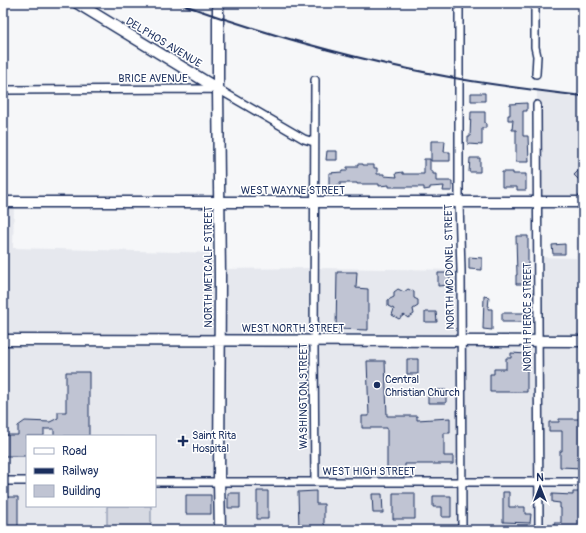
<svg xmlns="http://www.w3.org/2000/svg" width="586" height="533" font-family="Pangolin,sans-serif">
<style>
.built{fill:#e6e8ee;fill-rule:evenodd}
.green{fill:#d6d9e2;stroke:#7884a0}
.building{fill:#c0c4d3;stroke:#1b2f5e}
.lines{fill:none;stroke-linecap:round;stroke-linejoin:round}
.street-casing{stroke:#1b2f5e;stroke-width:10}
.secondary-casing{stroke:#1b2f5e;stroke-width:13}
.street{stroke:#fff;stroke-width:7}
.secondary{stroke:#fff;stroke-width:10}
.rail{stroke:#1b2f5e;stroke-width:2}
.poi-dot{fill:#1b2f5e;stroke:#fff;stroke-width:1.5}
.labels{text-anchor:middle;stroke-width:3;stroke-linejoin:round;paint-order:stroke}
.street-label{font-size:11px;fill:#1b2f5e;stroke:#fff}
.poi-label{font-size:11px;fill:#1b2f5e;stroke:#fff;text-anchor:start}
</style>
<rect width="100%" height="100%" fill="#f6f7f9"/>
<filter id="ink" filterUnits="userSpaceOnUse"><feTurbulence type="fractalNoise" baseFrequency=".025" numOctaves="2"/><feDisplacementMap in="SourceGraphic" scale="8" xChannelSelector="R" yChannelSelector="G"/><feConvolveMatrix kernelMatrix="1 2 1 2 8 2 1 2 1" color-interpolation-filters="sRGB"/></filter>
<g filter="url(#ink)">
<path class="built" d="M537 91 583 96V530H3V202H14L13 248 220 253 221 269 314 268 461 270V341H538V257L576 258 577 202H538ZM27 436H155V506H27Z"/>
<path class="green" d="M107 506H151V530H107Z"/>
<path class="building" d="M471 93H485V101H471Z
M527 103V111H523V136H528L529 162H516V130H512L513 120H508V115H510V104Z
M471 112H485V123H486V128H482V145L468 144V137H470Z
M431 141H445L444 152H450V161H431Z
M327 151H337V160H326Z
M470 158H480V172H469Z
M424 159H430V171H433V174H436V181H452V191H443L444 186 430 187V189L424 190V187H389V185L379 186V184H357V183H340V186H329V173L342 172V171H347V167H357V164H363V165H374V168H377V174H384V176L397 177 396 173 403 172V174H424Z
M583 166V179L580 181 574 175Z
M502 172H513V174H526V190H517V187H502Z
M516 236H528V284H516V275H517Z
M565 244V254H553L552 245Z
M469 257 482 258V270L469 269Z
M337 272H357L356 288 368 289V330L336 329Z
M438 273H450V285L438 286Z
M398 289 404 292 408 289 414 292V298L418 300V306L413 309 414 314 408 318 404 315 399 319 392 315 394 309 388 306V300L394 297V292Z
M484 296 489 297 488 309H492V330L483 329Z
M425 312H436L437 322H425Z
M502 313H529V322H502Z
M511 353 527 354V392H490V374H494V369H506V358H511Z
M407 359H418V374H407Z
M367 361H385L387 416H417V420L450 418V433H444V456H453V464H405V472H387V428H362V416H369Z
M66 372H89V436H54V429H44V436H27V456H3V435H18V426L25 421 50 422 58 418V412H66Z
M428 390H446V403H428Z
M559 419H583V468L560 467V451H562V431H549V422H559Z
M257 491H268V519H257Z
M316 491V504H324V524L329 530H319V528H299L298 492Z
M503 492H509V507H525V514H531L530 523 503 522Z
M573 492H583V530H554V523H561V508H560V503L552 502V494L573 495Z
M228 493H240V508H228Z
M393 493H415V519H393Z
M372 494H382L383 513H373Z
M186 495H211V514H186Z
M433 496H451V517H442V507H433Z
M3 497H18V530H3Z"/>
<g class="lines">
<g class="street-casing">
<path id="street" d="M459 3V202L461 270 462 530
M535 3V47L537 56 536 74
M315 80 314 348 315 482
M3 90 218 89 304 139 314 142
M537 105 539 530
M3 481H27
M155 482H583"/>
</g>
<g class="secondary-casing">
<path id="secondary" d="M77 3 218 89
M218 3V89L220 276 219 481 220 530
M3 202H583
M3 340 583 341"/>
</g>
<use href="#street" class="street"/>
<use href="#secondary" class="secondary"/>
<path class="rail" d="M178 3C270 36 364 62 460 79 500 86 542 91 583 96"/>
</g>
</g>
<g class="poi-dot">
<circle cx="377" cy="385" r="4"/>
<path d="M181 435h4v4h4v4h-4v4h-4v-4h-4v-4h4z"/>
</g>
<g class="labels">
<g class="street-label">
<text transform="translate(164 42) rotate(31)" y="4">DELPHOS AVENUE</text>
<text x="153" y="82">BRICE AVENUE</text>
<text x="293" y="194">WEST WAYNE STREET</text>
<text transform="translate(208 267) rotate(-90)" y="4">NORTH METCALF STREET</text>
<text transform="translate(449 267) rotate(-91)" y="4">NORTH MC DONEL STREET</text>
<text transform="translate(527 317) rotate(-90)" y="4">NORTH PIERCE STREET</text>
<text x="293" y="332">WEST NORTH STREET</text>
<text transform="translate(303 396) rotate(-90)" y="4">WASHINGTON STREET</text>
<text x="369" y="475">WEST HIGH STREET</text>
</g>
<g class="poi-label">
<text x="385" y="383">Central<tspan x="385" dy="13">Christian Church</tspan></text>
<text x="192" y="439">Saint Rita<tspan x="192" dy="13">Hospital</tspan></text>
</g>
</g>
<rect width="586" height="533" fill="none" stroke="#fff" stroke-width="16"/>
<rect x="8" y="8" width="570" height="517" fill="none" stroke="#1b2f5e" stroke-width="1.5" filter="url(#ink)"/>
<rect x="26" y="435" width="130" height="72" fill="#ffffff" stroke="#a4acbf"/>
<rect x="34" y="448" width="20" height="6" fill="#ffffff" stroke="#a4acbf"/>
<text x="62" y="455" font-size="12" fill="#1b2f5e">Road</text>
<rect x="34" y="468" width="20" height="6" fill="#1b2f5e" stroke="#a4acbf"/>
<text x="62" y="475" font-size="12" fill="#1b2f5e">Railway</text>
<rect x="34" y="485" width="20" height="12" fill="#c0c4d3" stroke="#a4acbf"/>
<text x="62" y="495" font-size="12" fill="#1b2f5e">Building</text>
<g transform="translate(540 487)" stroke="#ffffff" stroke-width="3" paint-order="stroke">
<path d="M0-3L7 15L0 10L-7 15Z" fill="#1b2f5e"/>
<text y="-6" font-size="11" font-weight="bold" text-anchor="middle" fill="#1b2f5e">N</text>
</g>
</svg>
